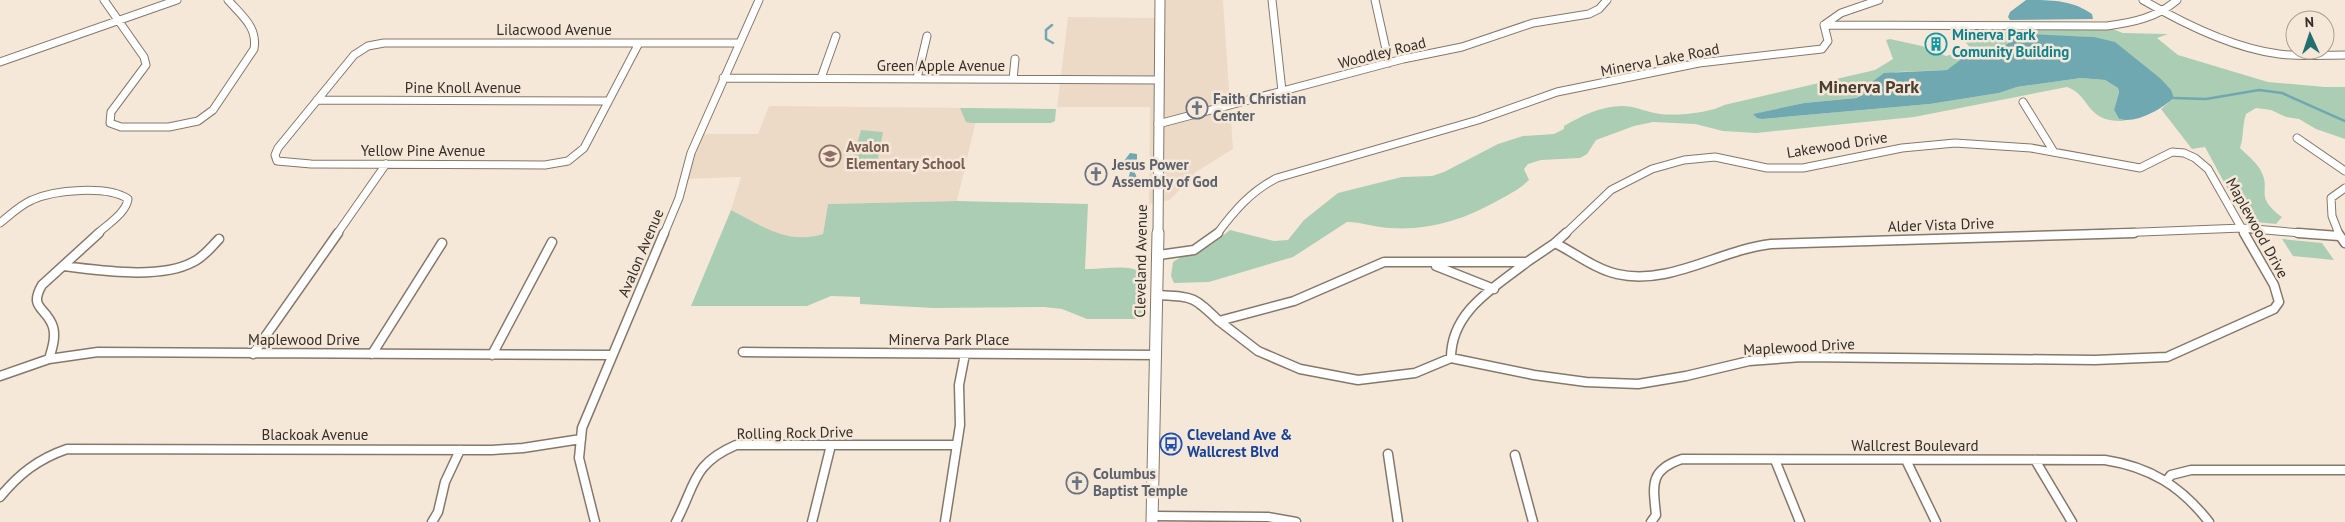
<svg xmlns="http://www.w3.org/2000/svg" width="2345" height="522" font-family="'PT Sans',sans-serif">
<style>
.built{fill:#eddac6}
.green{fill:#abcdb4}
.water{fill:#70a8b2}
.lines{fill:none;stroke-linecap:round;stroke-linejoin:round}
.stream{stroke:#70a8b2;stroke-width:2.5}
.minor-far1-casing{stroke:#85786b;stroke-width:9}
.minor-casing{stroke:#85786b;stroke-width:11}
.major-far1-casing{stroke:#85786b;stroke-width:11}
.major-casing{stroke:#85786b;stroke-width:13}
.minor-far1{stroke:#fff;stroke-width:7}
.minor{stroke:#fff;stroke-width:8}
.major-far1{stroke:#fff;stroke-width:9}
.major{stroke:#fff;stroke-width:11}
.labels{text-anchor:middle;stroke-width:5;stroke-linejoin:round;paint-order:stroke}
.street-label{font-size:15px;fill:#332e28;stroke:#f6e8d9}
.culture-label{font-size:15px;font-weight:bold;fill:#0d838f;stroke:#f6e8d9;text-anchor:start}
.worship-label{font-size:15px;font-weight:bold;fill:#5b616d;stroke:#f6e8d9;text-anchor:start}
.education-label{font-size:15px;font-weight:bold;fill:#785e54;stroke:#f6e8d9;text-anchor:start}
.transit-label{font-size:15px;font-weight:bold;fill:#164399;stroke:#f6e8d9;text-anchor:start}
.quarter-label{font-size:18px;font-weight:bold;fill:#4a3e32;stroke:#f6e8d9}
</style>
<rect width="100%" height="100%" fill="#f6e8d9"/>
<path class="built" d="M1161 0H1223L1233 149 1196 172 1170 200 1149 204 1150 107H1057L1068 17 1160 18Z
M769 106 979 108 957 201 828 204 823 234 805 239 781 236 731 210 741 177 685 179 700 134H758Z"/>
<path class="green" d="M2014 27H2107L2123 33 2168 34 2157 38 2178 55 2268 82 2325 87H2345V139L2316 129 2299 119 2286 117 2271 110 2256 108 2246 114C2242 126 2244 137 2240 148 2246 154 2255 161 2260 169 2273 192 2252 194 2282 217L2276 224 2245 221 2205 147 2192 149 2161 109 2174 98 2094 37 2018 35 2000 50 1971 56 1947 70 1896 72 1872 82 1863 95 1855 98 1804 103 1754 114 1762 119 1930 104 1999 93 2017 87 2081 78 2105 80 2118 88 2119 92 2114 110 2119 119 2126 121C2084 123 2092 96 2067 87L1914 117 1756 133 1723 131 1695 124 1653 122 1634 126 1596 140 1587 154 1580 158 1541 160 1528 164 1524 169 1529 180C1519 190 1508 195 1497 201 1463 220 1428 231 1389 228 1375 227 1361 222 1347 222L1293 257 1209 282 1174 283 1171 276 1173 262 1181 257 1211 245 1230 230 1274 241 1288 240 1304 220 1338 193 1402 177 1432 176 1444 172 1498 144 1523 136 1554 134 1564 129V126C1581 116 1601 106 1622 106 1634 106 1644 111 1655 113 1671 117 1711 113 1724 105L1875 70 1893 59 1886 40 1890 39 1922 46 1946 56 1971 49 1959 34 1963 32H2016Z
M960 108 1056 109 1055 121 1051 123H971L966 122Z
M861 130 883 132 878 158 874 163 853 159Z
M957 201 1088 204 1085 269C1101 270 1128 263 1142 273V315L1139 319H1087L1062 309 1044 307 933 308 860 304V297L831 296 807 306H691L731 210C763 226 787 245 823 234L828 204Z
M2282 239 2322 243 2334 260 2293 256Z"/>
<path class="water" d="M2026 0C2052 0 2072 0 2092 14L2093 19 2010 20 2008 17 2010 12Z
M2026 34 2094 37 2115 42 2161 79 2171 90 2174 98C2161 109 2137 124 2119 119L2114 110 2119 92 2118 88 2105 80 2081 78 2017 87 1999 93 1930 104 1762 119 1757 118 1753 114 1804 103 1856 98 1863 95 1872 82 1884 73 1947 70 1963 58 2000 50 2018 35Z
M1130 153 1137 154V160L1133 168 1137 178 1132 183H1127L1130 172 1124 161Z"/>
<g class="lines">
<path class="stream" d="M1052 25 1046 30V39L1053 43
M2174 98 2206 99 2259 90 2282 93 2345 121"/>
<g class="minor-far1-casing">
<path id="minor-far1" d="M104 0 144 57 146 65 111 112 110 123 121 127H169L198 121 213 110 254 49C258 27 241 15 228 0
M1272 0 1282 91
M1375 0 1389 63
M2143 0C2184 24 2232 48 2279 54 2301 57 2323 55 2345 55
M1824 25 2107 26C2134 22 2156 18 2177 0
M1824 25 1841 13 1879 0
M384 43H639L584 148 568 161 545 165 311 164 277 161 275 155 278 148 354 55 368 46Z
M639 43H740
M0 62 177 0
M723 78 1159 80
M821 78 836 36
M917 78 927 36
M1013 79 1015 59
M317 100 608 101
M2023 102 2054 152
M1158 124 1403 59 1462 47 1533 23 1589 14 1599 9 1607 0
M2297 138 2345 171
M0 223C10 215 20 205 32 200 54 190 107 185 128 199 126 213 108 224 97 234
M337 234 386 164
M664 234 679 198 691 153 759 0
M1217 234C1234 211 1251 191 1277 178L1478 120 1557 92 1699 63 1822 49 1828 41 1824 25
M1565 234 1611 190 1652 169 1684 160 1715 157 1767 168H1803L1902 148 1955 143 2031 148 2140 168 2172 152 2184 153 2195 158 2208 169 2245 234
M2091 234 2242 228 2313 234
M2339 234 2332 216 2331 198 2345 188"/>
</g>
<g class="minor-casing">
<path id="minor" d="M2298 233 2339 236
M2338 233 2345 243
M1555 243C1575 253 1595 269 1617 274 1670 286 1719 250 1771 244L2134 233
M1159 255 1194 250 1218 233
M63 266C99 270 160 280 193 262 204 257 211 247 219 239
M1436 266 1494 289
M1158 295C1194 297 1193 296 1219 321
M1219 321 1258 351 1300 369 1358 380 1415 373 1451 358 1534 375 1586 382 1638 384 1686 376 1749 361 1802 357 2095 360 2167 357 2274 309 2279 302 2274 285 2244 233
M1219 321 1294 301 1384 262H1527L1555 243 1566 233
M743 352 1156 355
M253 354 338 233
M372 354 442 243
M492 355 552 242
M1451 358C1451 311 1494 288 1527 262
M49 359C52 349 56 337 53 327 47 307 28 309 42 285L99 233
M0 376 49 359 98 352 612 355
M1388 454 1398 522
M1515 455 1533 522
M1775 460 1800 522
M1906 460 1936 522
M2035 460 2072 522
M2167 480 2171 475 2191 470H2345
M0 497C19 474 38 459 67 449L492 450 523 448 581 439
M1153 516 1268 517 1296 522
M432 522 438 512 445 482 460 450
M595 522 579 458 582 428 664 233
M676 522C696 484 692 464 736 445H957
M812 522 831 445
M945 522 960 425 959 385 965 354
M1651 522 1656 515C1653 485 1649 470 1682 459L2105 460C2150 467 2181 486 2209 522"/>
</g>
<g class="major-far1-casing">
<path id="major-far1" d="M1158 234 1160 0"/>
</g>
<g class="major-casing">
<path id="major" d="M1152 522 1158 233"/>
</g>
<use href="#minor-far1" class="minor-far1"/>
<use href="#minor" class="minor"/>
<use href="#major-far1" class="major-far1"/>
<use href="#major" class="major"/>
</g>
<defs>
<g id="building-ring" transform="scale(1.125)"><circle r="9.5" fill="#f6e8d9" stroke="#0f9aa8" stroke-width="1.5"/><path d="M-4-6H4V6H1V3H-1V6H-4ZM-2.5-4.3h1.7v1.8h-1.7ZM.8-4.3h1.7v1.8H.8ZM-2.5-1h1.7V.8h-1.7ZM.8-1h1.7V.8H.8Z" fill="#0f9aa8"/></g>
<g id="church-ring" transform="scale(1.125)"><circle r="9.5" fill="#f6e8d9" stroke="#6b7280" stroke-width="1.5"/><path d="M-1.2-6h2.4v3.5h3.3v2.4h-3.3V6h-2.4V-.1h-3.3v-2.4h3.3Z" fill="#6b7280"/></g>
<g id="school-ring" transform="scale(1.125)"><circle r="9.5" fill="#f6e8d9" stroke="#8d6e63" stroke-width="1.5"/><path d="M0-5L7-2L0 1L-7-2ZM-4 1L0 2.5L4 1V4Q0 6-4 4Z" fill="#8d6e63"/></g>
<g id="bus-ring" transform="scale(1.125)"><circle r="9.5" fill="#f6e8d9" stroke="#1a4fb4" stroke-width="1.5"/><path d="M-5-6H5V4H4V6H2V4H-2V6H-4V4H-5ZM-3.5-4V0h7V-4ZM-3.5 1.2v1.5H-2V1.2ZM2 1.2v1.5H3.5V1.2Z" fill="#1a4fb4"/></g>
</defs>
<g fill-rule="evenodd">
<use href="#building-ring" x="1936" y="44"/>
<use href="#church-ring" x="1197" y="108"/>
<use href="#school-ring" x="830" y="156"/>
<use href="#church-ring" x="1096" y="174"/>
<use href="#bus-ring" x="1171" y="444"/>
<use href="#church-ring" x="1077" y="483"/>
</g>
<g class="labels">
<g class="street-label">
<text x="554" y="35">Lilacwood Avenue</text>
<text transform="translate(1382 53) rotate(-14)" y="5">Woodley Road</text>
<text transform="translate(1660 60) rotate(-11)" y="5">Minerva Lake Road</text>
<text x="941" y="71">Green Apple Avenue</text>
<text x="463" y="93">Pine Knoll Avenue</text>
<text transform="translate(1837 145) rotate(-9)" y="5">Lakewood Drive</text>
<text x="423" y="156">Yellow Pine Avenue</text>
<text transform="translate(1941 225) rotate(-2)" y="5">Alder Vista Drive</text>
<text transform="translate(2257 228) rotate(61)" y="5">Maplewood Drive</text>
<text transform="translate(641 253) rotate(-67)" y="5">Avalon Avenue</text>
<text transform="translate(1141 261) rotate(-89)" y="5">Cleveland Avenue</text>
<text x="304" y="345">Maplewood Drive</text>
<text x="949" y="345">Minerva Park Place</text>
<text transform="translate(1799 347) rotate(-3)" y="5">Maplewood Drive</text>
<text transform="translate(795 433) rotate(-1)" y="5">Rolling Rock Drive</text>
<text x="315" y="440">Blackoak Avenue</text>
<text x="1915" y="451">Wallcrest Boulevard</text>
</g>
<g class="culture-label">
<text x="1952" y="40">Minerva Park<tspan x="1952" dy="17">Comunity Building</tspan></text>
</g>
<g class="worship-label">
<text x="1213" y="104">Faith Christian<tspan x="1213" dy="17">Center</tspan></text>
<text x="1112" y="170">Jesus Power<tspan x="1112" dy="17">Assembly of God</tspan></text>
<text x="1093" y="479">Columbus<tspan x="1093" dy="17">Baptist Temple</tspan></text>
</g>
<g class="education-label">
<text x="846" y="152">Avalon<tspan x="846" dy="17">Elementary School</tspan></text>
</g>
<g class="transit-label">
<text x="1187" y="440">Cleveland Ave &amp;<tspan x="1187" dy="17">Wallcrest Blvd</tspan></text>
</g>
<g class="quarter-label">
<text x="1869" y="93">Minerva Park</text>
</g>
</g>
<g transform="translate(2310 35) rotate(357)"><circle r="24" fill="#f6e8d9" stroke="#a89e92"/>
<path d="M0-4L9 19L0 12L-9 19Z" fill="#236e6f"/>
<text y="-8" font-size="14" font-weight="bold" text-anchor="middle" fill="#332e28">N</text>
</g>
</svg>
